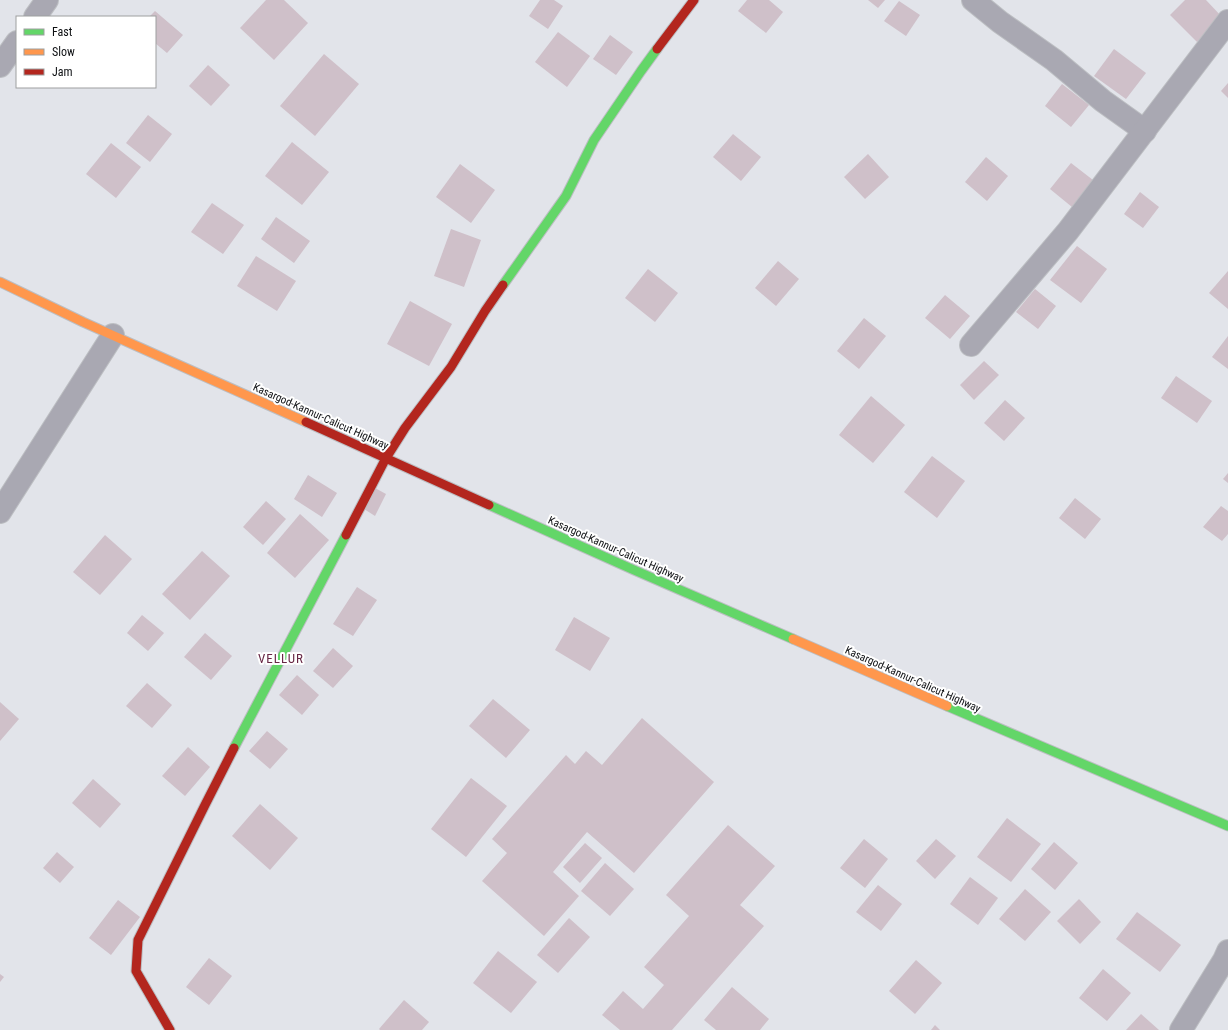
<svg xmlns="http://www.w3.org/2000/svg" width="1228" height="1030" viewBox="0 0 1228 1030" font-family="'Roboto Condensed',sans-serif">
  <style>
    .building { fill: #cfc0c9 }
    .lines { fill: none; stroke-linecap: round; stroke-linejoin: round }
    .street-casing { stroke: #bcbec2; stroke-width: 24 }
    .fast-casing { stroke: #bcbec2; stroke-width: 11 }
    .slow-casing { stroke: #bcbec2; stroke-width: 11 }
    .jam-casing { stroke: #bcbec2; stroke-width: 11 }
    .street { stroke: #a9a8b2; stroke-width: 22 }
    .fast { stroke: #63d668; stroke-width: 9 }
    .slow { stroke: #ff974d; stroke-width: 9 }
    .jam { stroke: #b3261e; stroke-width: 9 }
    .labels { text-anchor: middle; stroke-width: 4; stroke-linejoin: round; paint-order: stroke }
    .street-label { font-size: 11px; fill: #0d0f12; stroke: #fff }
    .quarter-label { font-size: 13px; letter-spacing: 1px; fill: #682745; stroke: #fff }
  </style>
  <rect width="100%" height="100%" fill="#e2e4ea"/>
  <g class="building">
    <polygon points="266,0 284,0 308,23 274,60 240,28"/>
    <polygon points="540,0 554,0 563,6 548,29 529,16"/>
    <polygon points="747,0 769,0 783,12 766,33 738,11"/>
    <polygon points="868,0 885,0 878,8"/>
    <polygon points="1185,0 1206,0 1222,17 1197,42 1170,15"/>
    <polygon points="899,1 920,15 906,36 884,21"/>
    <polygon points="155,11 183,35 167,53 155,43 155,17 149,17"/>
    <polygon points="558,32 590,56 567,87 535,62"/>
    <polygon points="610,35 633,52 616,75 593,59"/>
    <polygon points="1114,49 1146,73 1126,99 1094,76"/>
    <polygon points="324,54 359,84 315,136 280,106"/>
    <polygon points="208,65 230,85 211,106 189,86"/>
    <polygon points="1228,83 1228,98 1221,91"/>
    <polygon points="1062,84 1089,105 1071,127 1045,106"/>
    <polygon points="148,115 172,134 150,162 126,143"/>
    <polygon points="733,134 761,157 741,181 713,157"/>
    <polygon points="292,142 329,172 302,205 265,176"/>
    <polygon points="111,143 141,167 116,198 86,174"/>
    <polygon points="868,154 889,177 865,199 844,177"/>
    <polygon points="986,157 1008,176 987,201 965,182"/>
    <polygon points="1071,163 1093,180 1072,207 1050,189"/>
    <polygon points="460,164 495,190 471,223 436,197"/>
    <polygon points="1140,192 1159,207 1143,228 1124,214"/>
    <polygon points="212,203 244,225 223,254 191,232"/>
    <polygon points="276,217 310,241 294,263 261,239"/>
    <polygon points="451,229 481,240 464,287 434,276"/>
    <polygon points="1077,246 1107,269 1081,303 1050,280"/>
    <polygon points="256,256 296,281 277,311 237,286"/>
    <polygon points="778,261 799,279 776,306 755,288"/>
    <polygon points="648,269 678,293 655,322 625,298"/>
    <polygon points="1228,271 1228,309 1209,293"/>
    <polygon points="1035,289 1056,306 1038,329 1016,312"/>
    <polygon points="945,295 970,316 950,339 925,318"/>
    <polygon points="410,301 452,324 429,366 387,344"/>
    <polygon points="864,318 886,336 859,369 837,351"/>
    <polygon points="1228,336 1228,369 1212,357"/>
    <polygon points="984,361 999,375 974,400 960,385"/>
    <polygon points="1176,376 1212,401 1197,423 1161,398"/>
    <polygon points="871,396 905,425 873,463 839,435"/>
    <polygon points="1005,400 1025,418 1004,441 984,423"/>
    <polygon points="932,456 965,481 937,518 904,492"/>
    <polygon points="1228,473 1228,483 1223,479"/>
    <polygon points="308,475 337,493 322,517 294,499"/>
    <polygon points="375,488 386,494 375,516 364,509"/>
    <polygon points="1075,498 1101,519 1085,539 1059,518"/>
    <polygon points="266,501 286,519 263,545 243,527"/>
    <polygon points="1221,506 1228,511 1228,534 1222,541 1203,527"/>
    <polygon points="300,514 329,540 295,578 267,553"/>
    <polygon points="105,535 132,559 100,595 73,572"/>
    <polygon points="202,551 230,576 190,620 162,594"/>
    <polygon points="357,587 377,600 353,636 333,624"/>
    <polygon points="142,615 164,633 148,651 127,633"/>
    <polygon points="574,617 610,638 590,671 555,650"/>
    <polygon points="205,633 232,656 211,680 184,657"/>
    <polygon points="333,648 353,666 333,688 313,671"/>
    <polygon points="297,675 319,695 302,715 279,695"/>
    <polygon points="147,683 172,705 152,728 126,706"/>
    <polygon points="493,699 530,730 506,758 469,726"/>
    <polygon points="0,702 19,719 0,741"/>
    <polygon points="642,718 714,782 634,873 587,832 553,872 579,896 544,936 482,881 507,853 492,839 566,755 575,764 586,751 602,765"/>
    <polygon points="267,731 288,749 270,769 249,751"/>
    <polygon points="188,747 210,767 185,796 162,776"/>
    <polygon points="471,778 507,806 466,857 431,829"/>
    <polygon points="93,779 121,804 100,828 72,803"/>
    <polygon points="260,804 298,838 270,870 232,836"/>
    <polygon points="1007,818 1041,844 1011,882 977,857"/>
    <polygon points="728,825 775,866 740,905 764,926 672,1030 620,1030 602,1015 623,991 643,1009 664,985 644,967 689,916 666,895"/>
    <polygon points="864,839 888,859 865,888 840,868"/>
    <polygon points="936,839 956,856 935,879 916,861"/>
    <polygon points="1054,842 1078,863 1055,890 1031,869"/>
    <polygon points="585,843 602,858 580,883 563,867"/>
    <polygon points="57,852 74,867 60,883 43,868"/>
    <polygon points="605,863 634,889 610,916 581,891"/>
    <polygon points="970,877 998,898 978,925 950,904"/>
    <polygon points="878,885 902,904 881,931 856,912"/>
    <polygon points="1025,889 1051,912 1025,941 999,919"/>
    <polygon points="1079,899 1101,922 1080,944 1057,921"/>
    <polygon points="118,900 140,917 111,955 89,938"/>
    <polygon points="1137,912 1181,945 1160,972 1116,939"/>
    <polygon points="569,918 590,937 558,973 537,955"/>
    <polygon points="498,951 537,982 511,1013 473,983"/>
    <polygon points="209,958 232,976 209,1005 186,987"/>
    <polygon points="916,960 942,983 915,1014 889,991"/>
    <polygon points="1103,969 1131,993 1107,1021 1079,998"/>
    <polygon points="0,974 4,977 0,982"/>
    <polygon points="732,987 769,1019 760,1030 716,1030 704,1020"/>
    <polygon points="404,1000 429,1022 422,1030 380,1030 379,1029"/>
    <polygon points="1141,1014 1159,1030 1126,1030"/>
    <polygon points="935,1025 940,1030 931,1030"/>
  </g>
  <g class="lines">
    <g class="street-casing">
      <g id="street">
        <polyline points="973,0 1000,22 1054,60 1103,101 1145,131"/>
        <polyline points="35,17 47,0"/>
        <polyline points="0,66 17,42"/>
        <polyline points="971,345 1068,231 1228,21"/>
        <polyline points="0,512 113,335"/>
        <polyline points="1181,1030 1224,960 1228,951"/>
      </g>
    </g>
    <g class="fast-casing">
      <g id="fast">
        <polyline points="503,285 566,196 594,140 641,71 657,49"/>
        <polyline points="489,505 634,570 793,639"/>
        <polyline points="947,706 1228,826"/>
        <polyline points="234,748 346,535"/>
      </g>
    </g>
    <g class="slow-casing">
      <g id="slow">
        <polyline points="0,282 83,322 306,422"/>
        <polyline points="793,639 947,706"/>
      </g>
    </g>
    <g class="jam-casing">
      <g id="jam">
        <polyline points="657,49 694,0"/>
        <polyline points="306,422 489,505"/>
        <polyline points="346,535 386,458 405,428 451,367 485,311 503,285"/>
        <polyline points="170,1030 136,971 138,940 205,805 234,748"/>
      </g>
    </g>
    <use href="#street" class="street"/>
    <use href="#fast" class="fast"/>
    <use href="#slow" class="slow"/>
    <use href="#jam" class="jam"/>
  </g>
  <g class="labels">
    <g class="street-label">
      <text transform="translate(321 416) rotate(24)" y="4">Kasargod-Kannur-Calicut Highway</text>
      <text transform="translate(616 549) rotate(24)" y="4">Kasargod-Kannur-Calicut Highway</text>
      <text transform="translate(913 679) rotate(24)" y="4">Kasargod-Kannur-Calicut Highway</text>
    </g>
    <g class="quarter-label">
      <text x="281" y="663">VELLUR</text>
    </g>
  </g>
  <rect x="16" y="16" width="140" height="72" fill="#ffffff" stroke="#9e9fa0"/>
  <rect x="24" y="29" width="20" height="6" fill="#63d668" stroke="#9e9fa0"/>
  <text x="52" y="36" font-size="12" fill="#0d0f12">Fast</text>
  <rect x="24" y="49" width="20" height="6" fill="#ff974d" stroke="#9e9fa0"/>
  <text x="52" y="56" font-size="12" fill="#0d0f12">Slow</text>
  <rect x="24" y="69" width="20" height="6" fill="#b3261e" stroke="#9e9fa0"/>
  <text x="52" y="76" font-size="12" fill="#0d0f12">Jam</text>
</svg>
